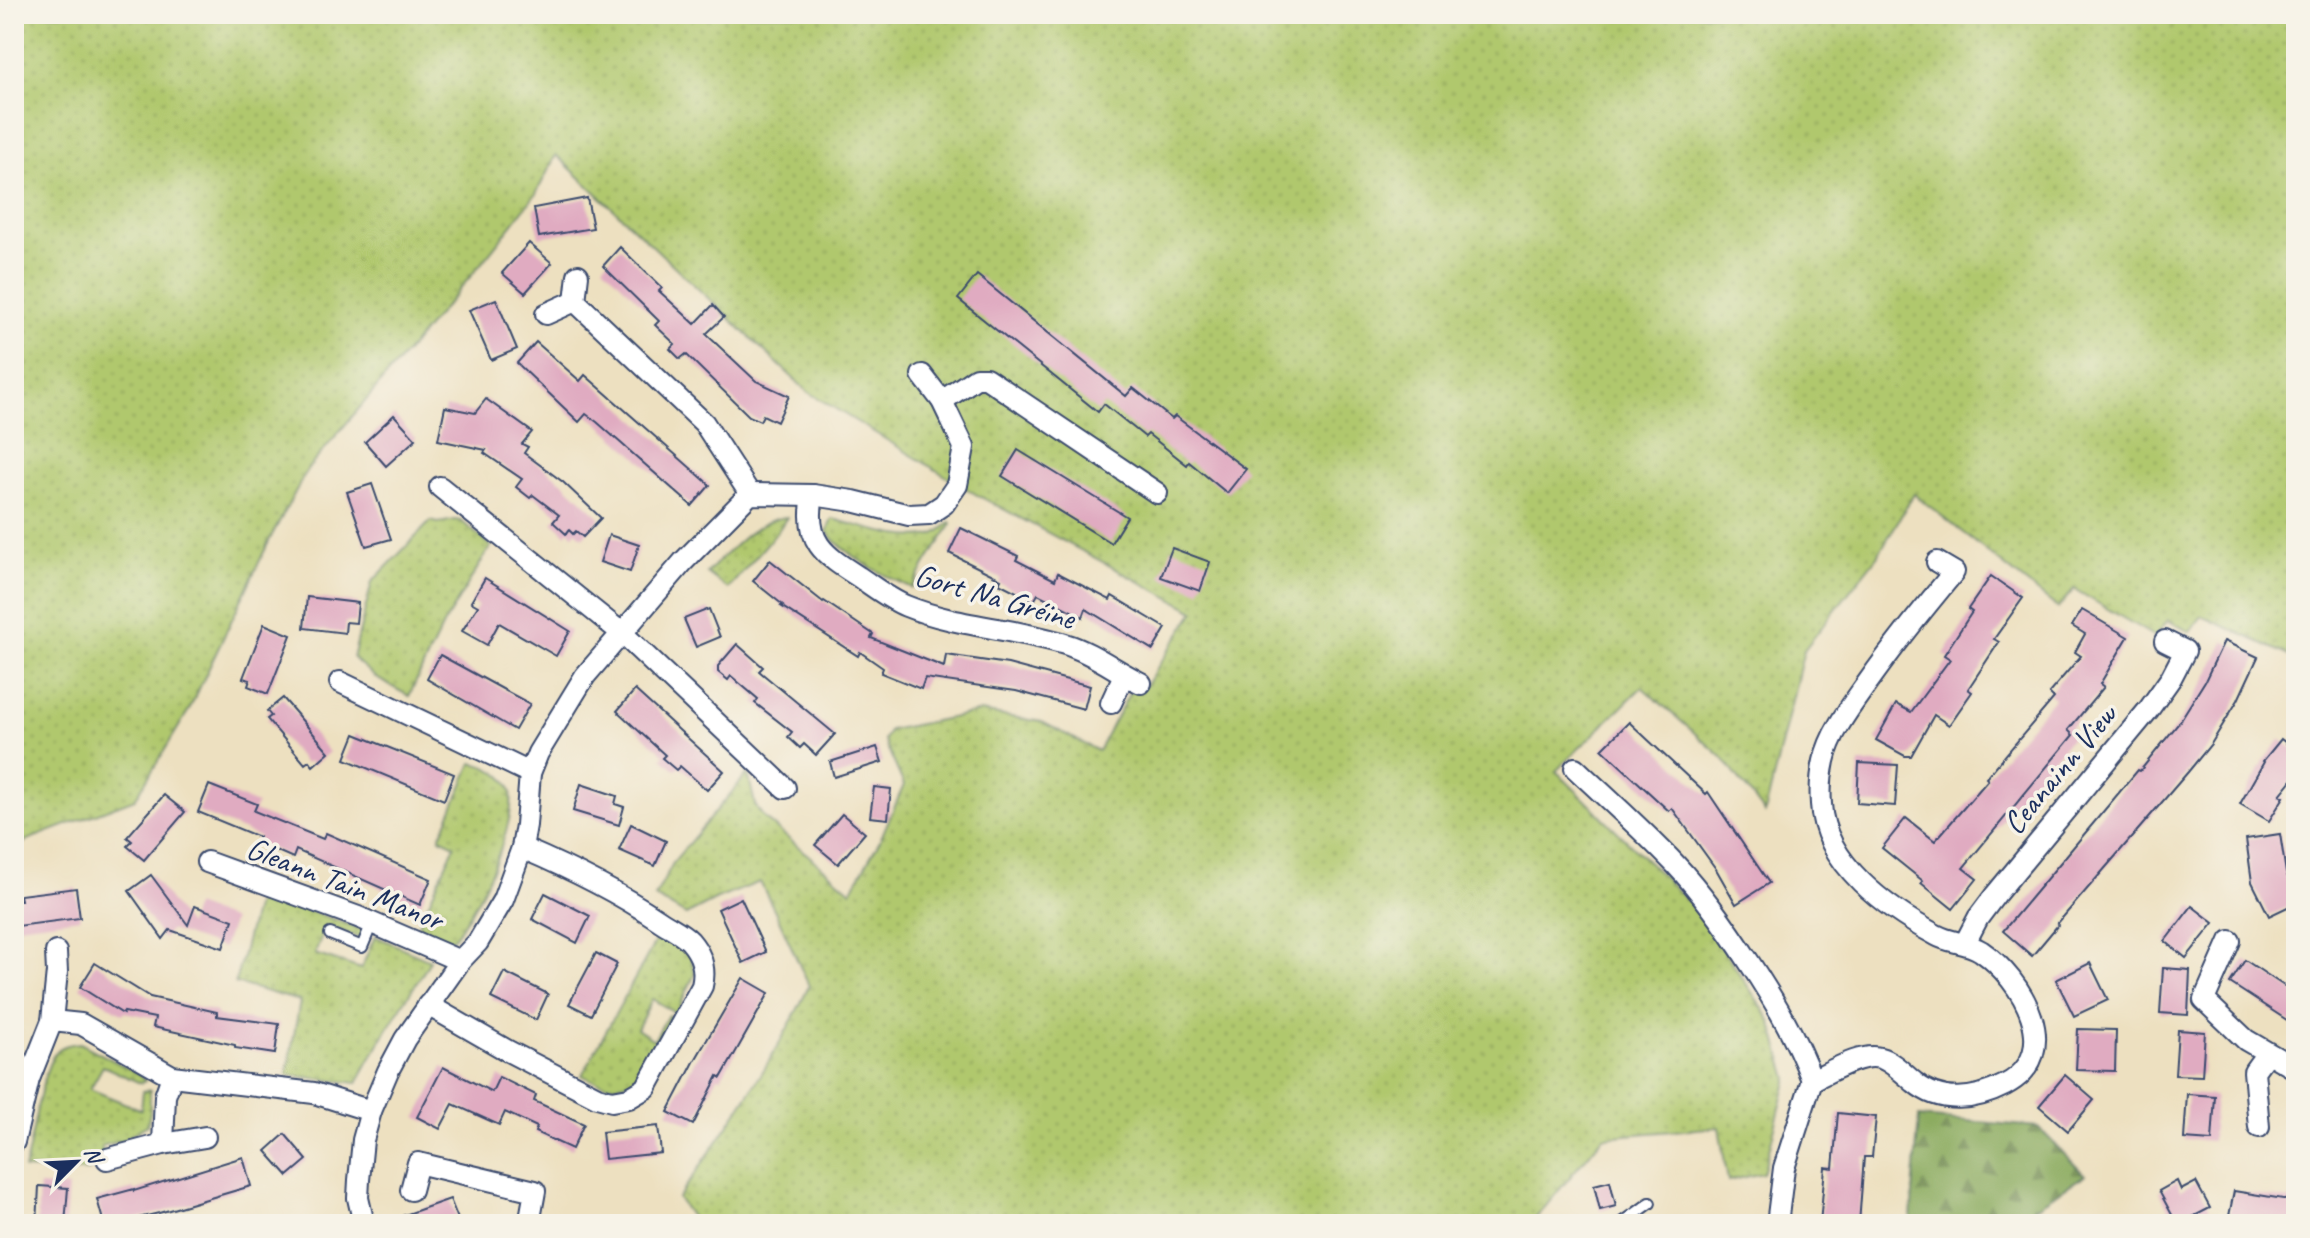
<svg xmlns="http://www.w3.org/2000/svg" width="2310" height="1238" viewBox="0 0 2310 1238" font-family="Caveat,sans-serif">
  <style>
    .grass { fill: url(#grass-dots); stroke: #667c66; stroke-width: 2 }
    .forest { fill: url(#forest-firs); stroke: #546e5f; stroke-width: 2 }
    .building { fill: #e0abc1 }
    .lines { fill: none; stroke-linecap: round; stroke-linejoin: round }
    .lane-casing { stroke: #3a4a6d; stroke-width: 14 }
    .street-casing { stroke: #3a4a6d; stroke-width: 24 }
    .lane { stroke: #fff; stroke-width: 10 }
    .street { stroke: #fff; stroke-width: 20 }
    .labels { text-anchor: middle; stroke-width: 7; stroke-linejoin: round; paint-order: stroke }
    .street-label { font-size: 32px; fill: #1b2f5e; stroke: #f7f3e8 }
  </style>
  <defs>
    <pattern id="grass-dots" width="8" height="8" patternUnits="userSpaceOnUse" patternTransform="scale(2)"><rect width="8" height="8" fill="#b0c86d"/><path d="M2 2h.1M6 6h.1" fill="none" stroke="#97ac61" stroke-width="1.8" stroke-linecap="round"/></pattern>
    <pattern id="forest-firs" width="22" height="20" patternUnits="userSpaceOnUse" patternTransform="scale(2)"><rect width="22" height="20" fill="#8cac60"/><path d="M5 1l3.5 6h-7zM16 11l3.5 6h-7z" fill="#728c52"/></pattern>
  </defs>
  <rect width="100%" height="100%" fill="#f7f3e8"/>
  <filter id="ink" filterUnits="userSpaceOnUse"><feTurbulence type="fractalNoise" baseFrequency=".0125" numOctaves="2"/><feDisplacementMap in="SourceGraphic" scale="16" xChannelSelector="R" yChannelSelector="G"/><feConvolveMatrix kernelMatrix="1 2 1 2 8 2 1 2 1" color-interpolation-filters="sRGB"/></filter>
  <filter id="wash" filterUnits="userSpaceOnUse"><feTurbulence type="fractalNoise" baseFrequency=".006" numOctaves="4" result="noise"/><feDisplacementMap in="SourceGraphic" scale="32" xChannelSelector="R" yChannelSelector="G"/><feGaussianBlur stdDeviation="1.8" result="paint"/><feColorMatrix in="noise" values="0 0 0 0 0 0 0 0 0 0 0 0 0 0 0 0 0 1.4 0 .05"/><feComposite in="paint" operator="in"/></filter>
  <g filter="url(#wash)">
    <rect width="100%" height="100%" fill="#ede0c0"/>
    <g class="grass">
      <path d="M14,14h2282v645l-94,-43 -12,16 -22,-12 -13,17 -81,-48 -16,19 -144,-114 -36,61 -74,95 -39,163 -43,-56 -80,-70 -86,84 141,139 74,111 17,57 -25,95 -35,8 -9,-54 -116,10 -72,87h-835l-18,-26c48,-68 96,-137 131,-212l-33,-73 -16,-31 -43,17 -31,16 -31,-18 19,-36 74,-88 7,32 9,13 87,73 29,-51 24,-55 -20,-45 6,-10 90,-18 62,10 56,29 32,-59 15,-6 50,-75 -218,-116 -169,-103 -252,-237 -20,39 -56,71 -173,205 -36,67 -82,173 -54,89 -108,41 -13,12z"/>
      <path d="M787,517l-9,14 -50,58 -21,-16c23,-22 47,-53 80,-56z"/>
      <path d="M832,519c27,6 77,25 103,15 6,-3 11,-8 16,-12l1,2 -24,36 -16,28c-31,-14 -62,-29 -85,-56z"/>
      <polygon points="455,520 461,521 491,546 443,625 409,696 376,678 353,658 372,582 431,521 438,523"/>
      <path d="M472,763c14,2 36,13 39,28 5,36 -35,123 -60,149l-13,-3 -20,-11 37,-81 -15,-7z"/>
      <path d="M263,895l101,35 -2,9 -36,-14 -11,29 46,15 14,-33 55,24c-7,15 -16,26 -24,39 -17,27 -34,55 -49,84l-70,-8 13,-74 -65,-18 23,-87z"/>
      <path d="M662,929l27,20 6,25 -19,39 -24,-14 -15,30 17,11 14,-25 5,3c-23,41 -36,88 -91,57z"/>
      <path d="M80,1043l61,32 4,6 -5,2 -37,-17 -13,23 51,21 2,-19 7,-1v23l-3,12 -26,16 -20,5 2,6 -14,19 -65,-2c9,-28 16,-98 32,-117 6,-7 15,-8 24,-9z"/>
    </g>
    <polygon class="forest" points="1919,1117 2038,1127 2085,1175 2009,1224 1907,1224 1911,1218"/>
    <g id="blocks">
      <g class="building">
        <polygon points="587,198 593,228 539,237 534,208"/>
        <polygon points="529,243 552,263 525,293 502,273"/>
        <polygon points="620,247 662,288 659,291 695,324 713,305 724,317 706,334 756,381 789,396 777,422 763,415 760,421 749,416 686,354 680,359 670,349 675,344 655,325 659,321 603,266"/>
        <polygon points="977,275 1126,396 1133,388 1172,419 1175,416 1246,469 1227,493 1189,462 1187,465 1148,434 1145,437 1104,404 1098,412 958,299"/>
        <polygon points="496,299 517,349 491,360 469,310"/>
        <polygon points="536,342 580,381 585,375 710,485 692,506 597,422 586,414 579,422 517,363"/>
        <polygon points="486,399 532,432 522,444 528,447 524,453 563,482 601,518 583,537 576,531 573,534 569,530 566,534 553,522 559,515 533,495 530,498 516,487 522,479 484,453 486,450 438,440 445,407 475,413"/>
        <polygon points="394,415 416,439 386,466 365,442"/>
        <polygon points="1018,450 1127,517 1111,543 1002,476"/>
        <polygon points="372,484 391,539 366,546 347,492"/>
        <polygon points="961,528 1018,556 1016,560 1055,580 1058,573 1110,600 1112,596 1166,628 1153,650 1086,609 1083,617 1038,594 1034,601 999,583 1001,579 949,553"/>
        <polygon points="609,535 639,545 630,572 600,562"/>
        <polygon points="1172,548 1210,562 1200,591 1161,577"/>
        <polygon points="770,560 823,602 824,601 873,634 871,638 944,667 946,655 1008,664 1090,686 1084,709 1016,691 925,678 921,689 881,673 883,668 860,652 858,656 781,606 783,605 753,581"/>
        <polygon points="1991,576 2023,598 1994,639 1999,642 1968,689 1972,692 1949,725 1934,715 1911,756 1905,756 1876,740 1896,704 1911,712 1950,659 1944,655 1972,612 1968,609"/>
        <polygon points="485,578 570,631 556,656 499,623 487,645 462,631 478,606 471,602"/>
        <polygon points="307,597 358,603 356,623 346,622 345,633 304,628"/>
        <polygon points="709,609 720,637 696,647 684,619"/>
        <polygon points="2082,610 2128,637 2100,684 2104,687 2068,730 2073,735 1963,868 1977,879 1953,909 1921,883 1923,881 1882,848 1906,818 1935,841 1988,780 1986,778 2054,698 2049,693 2081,656 2075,652 2085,634 2072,626"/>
        <polygon points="264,624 291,635 268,694 248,686 250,680 243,678"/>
        <polygon points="2224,641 2258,657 2238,700 2211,744 2188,772 2057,924 2058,925 2032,956 2003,931 2138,770 2140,771 2178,724 2205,681"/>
        <polygon points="737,644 763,667 759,671 835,734 816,755 804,744 800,748 788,737 792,732 755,703 758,699 731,676 728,680 718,672 718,666"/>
        <polygon points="440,655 530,704 515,730 427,679"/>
        <polygon points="635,690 724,771 707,790 680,766 676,770 662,758 665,755 617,711"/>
        <polygon points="283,698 329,752 313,766 309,761 305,764 267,719 271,716 267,711"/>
        <polygon points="1629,722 1706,794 1708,792 1769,883 1736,904 1716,869 1672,808 1669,811 1602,749"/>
        <polygon points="355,734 454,774 444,800 345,759"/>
        <polygon points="2281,739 2296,751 2296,775 2280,795 2284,797 2269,821 2240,804 2264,762 2263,761"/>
        <polygon points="877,747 882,762 834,777 830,762"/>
        <polygon points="1859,763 1898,765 1895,806 1857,803"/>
        <polygon points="581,784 617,796 615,804 624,807 619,825 573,811"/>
        <polygon points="209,785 257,804 254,811 323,839 326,833 431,879 420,905 296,850 293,858 275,850 257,843 259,837 198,812"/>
        <polygon points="874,787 891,789 888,819 870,817"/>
        <polygon points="164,795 185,812 144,860 127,846 132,841 127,837"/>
        <polygon points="842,814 865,833 838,864 815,845"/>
        <polygon points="631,824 666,841 655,866 619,850"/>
        <polygon points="2280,834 2286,873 2296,894 2296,903 2269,916 2252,882 2246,839"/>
        <polygon points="151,875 188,925 195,906 233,920 223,948 170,930 163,939 129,891"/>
        <polygon points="76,888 80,918 18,926 15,900 21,900 20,895"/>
        <polygon points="545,893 590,916 577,943 532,919"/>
        <polygon points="741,898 766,952 743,963 718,909"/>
        <polygon points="2192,906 2214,923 2186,958 2165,941"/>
        <polygon points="596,953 617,964 591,1015 569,1004"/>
        <polygon points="2245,960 2296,994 2296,1026 2230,983"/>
        <polygon points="95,963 150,997 217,1012 217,1016 279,1024 275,1054 235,1048 235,1045 153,1027 155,1018 124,1012 123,1014 80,987"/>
        <polygon points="2090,963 2108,1000 2074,1016 2056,980"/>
        <polygon points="2163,968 2190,970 2188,1015 2160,1013"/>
        <polygon points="504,972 548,994 536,1020 491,998"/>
        <polygon points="743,978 769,993 721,1078 718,1076 693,1125 668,1112 694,1062"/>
        <polygon points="2078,1029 2116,1030 2115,1071 2076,1070"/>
        <polygon points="2178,1030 2205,1032 2202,1076 2175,1075"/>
        <polygon points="443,1067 492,1092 499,1077 536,1095 534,1101 584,1124 572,1149 535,1132 537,1127 505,1112 499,1125 453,1104 440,1129 417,1117"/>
        <polygon points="2065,1075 2094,1100 2068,1131 2039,1106"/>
        <polygon points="2187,1094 2215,1096 2212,1141 2184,1139"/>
        <polygon points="1838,1113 1876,1117 1872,1157 1864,1157 1859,1224 1820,1224 1825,1167 1833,1168"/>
        <polygon points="658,1126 661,1153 605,1159 602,1132"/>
        <polygon points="285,1134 307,1160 288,1176 266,1151"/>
        <polygon points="243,1157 251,1186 159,1213 114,1224 104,1224 97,1199 134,1189 134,1191"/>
        <polygon points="1610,1181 1616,1206 1600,1210 1594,1185"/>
        <polygon points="2177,1181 2181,1190 2196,1182 2210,1208 2179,1224 2177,1224 2159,1191"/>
        <polygon points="39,1186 68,1188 65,1224 37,1224"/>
        <polygon points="2234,1191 2296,1201 2296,1224 2268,1224 2229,1216"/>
        <polygon points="450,1199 460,1224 385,1224 385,1222"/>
      </g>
    </g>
  </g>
  <g filter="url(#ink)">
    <use href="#blocks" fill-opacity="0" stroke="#3a4a6d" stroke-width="2"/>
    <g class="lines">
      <g class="lane-casing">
        <g id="lane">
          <polyline points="330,934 362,947 372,923"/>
          <polyline points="1621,1224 1650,1203"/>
        </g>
      </g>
      <g class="street-casing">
        <g id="street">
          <polyline points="578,275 575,301 704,423 750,494"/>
          <polyline points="546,314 575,301"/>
          <polyline points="942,401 976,378 986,378 1157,493"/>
          <polyline points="440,487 623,634 785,788"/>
          <path d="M813,495c-9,47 10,59 46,82 15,10 30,22 47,29 52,21 107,22 159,38 27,8 51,27 76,39"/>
          <polyline points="340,682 530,773"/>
          <polyline points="1111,703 1124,675"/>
          <path d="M1575,768c34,32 69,63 101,97 28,30 51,63 73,97 25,38 47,75 63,118 16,-7 50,-28 68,-22 12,3 25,17 34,24 27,23 62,18 91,3 61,-32 17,-106 -24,-134 -14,-9 -31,-8 -45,-16 -48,-26 -112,-71 -115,-131 -1,-13 0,-30 3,-43 6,-28 27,-55 44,-79 27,-38 56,-74 86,-110l-17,-10"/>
          <polyline points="207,862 358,917 460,961"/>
          <polyline points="2230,941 2204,1000 2246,1040 2296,1069"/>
          <polyline points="1965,943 1978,918 1996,894 2149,709 2171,678 2185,651 2165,641"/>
          <path d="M428,1005l80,46 89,46 15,4 17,-3 17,-10 56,-102c4,-17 0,-31 -12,-45 -9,-9 -21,-14 -31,-21 -43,-29 -90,-52 -137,-72"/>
          <polyline points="52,1021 81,1024 172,1076 314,1093 371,1111"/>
          <polyline points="2259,1127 2254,1071 2267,1053"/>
          <polyline points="14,1142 29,1079 52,1021 57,972 56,952"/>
          <polyline points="163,1144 165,1096 172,1076"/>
          <polyline points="107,1159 163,1144 205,1137"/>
          <polyline points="411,1190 418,1163 535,1191 529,1224"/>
          <polyline points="364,1224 358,1198 359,1180 363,1140 371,1111 388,1071 405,1039 460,961 478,942 503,900 522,848 526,825 530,773 538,753 585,676 683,562 750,494 813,495 853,501 909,515 929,514 944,504 957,485 964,447 942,401 922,375"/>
          <polyline points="1777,1224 1784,1168 1812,1080"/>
        </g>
      </g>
      <use href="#lane" class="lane"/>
      <use href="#street" class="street"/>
    </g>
  </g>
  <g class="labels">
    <g class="street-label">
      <text transform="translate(995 596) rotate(16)" y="11">Gort Na Gréine</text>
      <text transform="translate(2059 769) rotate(-50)" y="11">Ceanainn View</text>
      <text transform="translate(345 883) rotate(21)" y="11">Gleann Tain Manor</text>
    </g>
  </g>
  <rect width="2310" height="1238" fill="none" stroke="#f7f3e8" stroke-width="48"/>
  <g transform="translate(76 1162) rotate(66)" stroke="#f7f3e8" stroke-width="6" paint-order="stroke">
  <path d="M0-6L14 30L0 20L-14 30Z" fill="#1b2f5e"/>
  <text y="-12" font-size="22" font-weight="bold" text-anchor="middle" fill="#1b2f5e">N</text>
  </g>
</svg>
